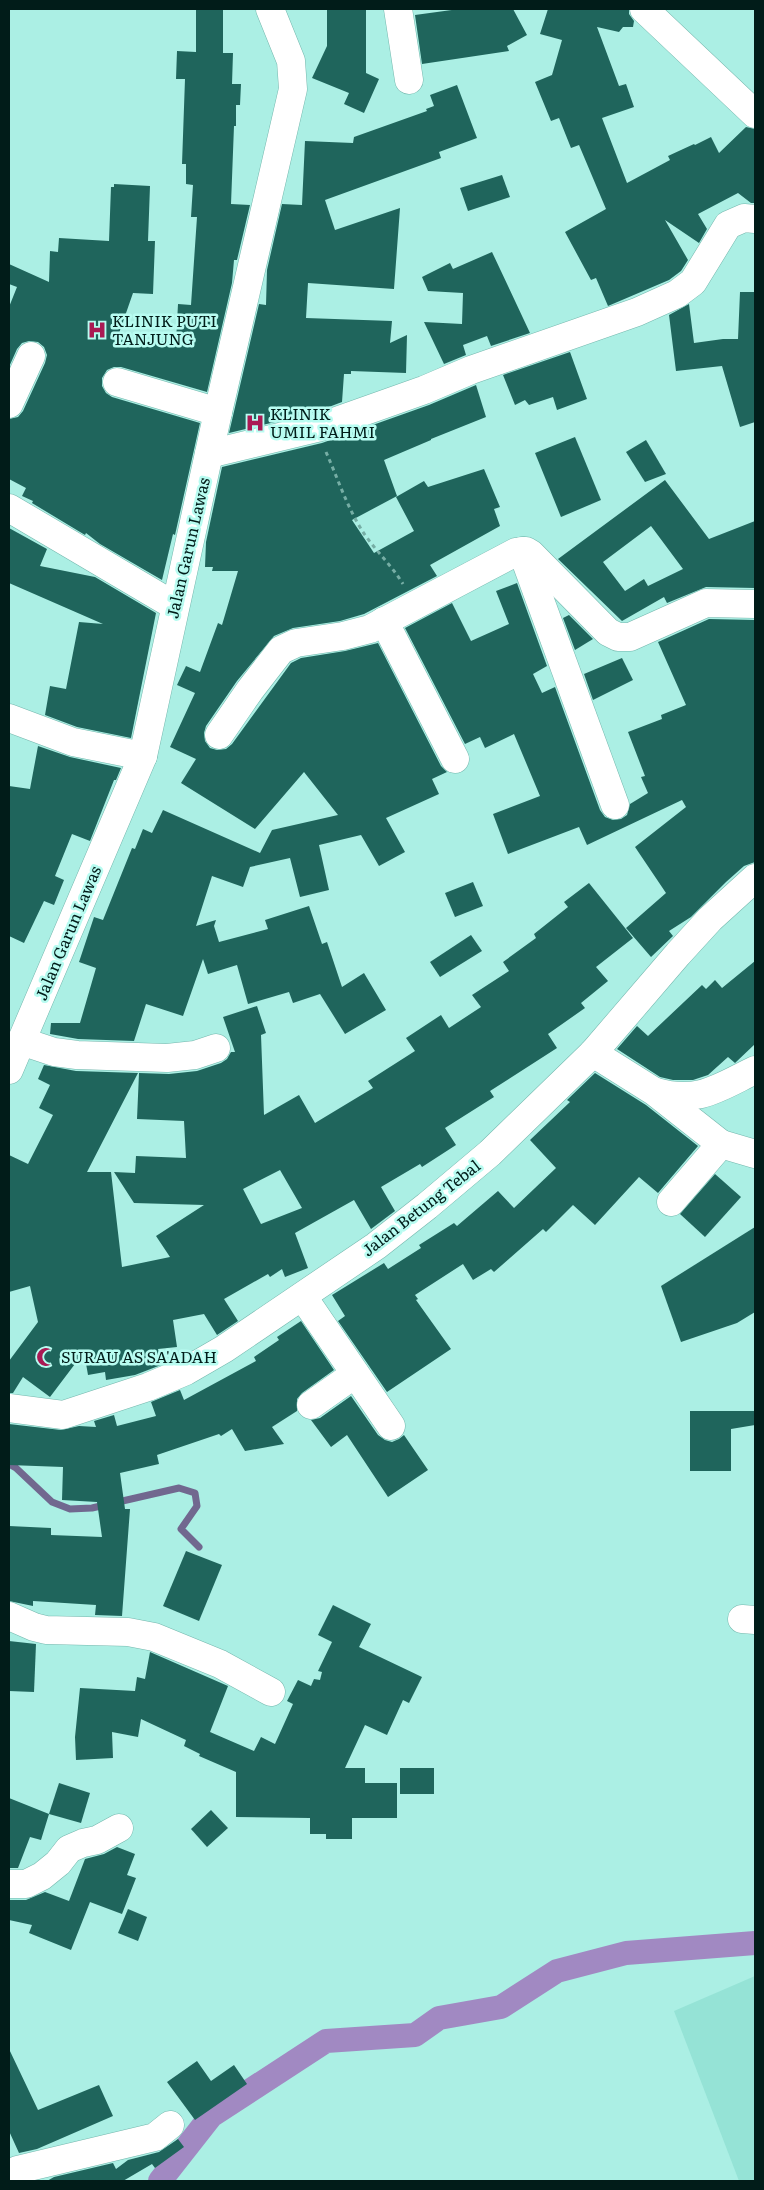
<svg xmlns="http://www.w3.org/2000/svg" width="764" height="2190" viewBox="0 0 764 2190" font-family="Literata,serif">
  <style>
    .built { fill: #95e3d6 }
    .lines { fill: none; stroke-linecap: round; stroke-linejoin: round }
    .stream { stroke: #71688f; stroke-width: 7 }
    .canal { stroke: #a189c2; stroke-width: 24 }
    .building { fill: #1f655c; fill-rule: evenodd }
    .minor-casing { stroke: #74b7ad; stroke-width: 29 }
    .major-casing { stroke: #74b7ad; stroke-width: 29 }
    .path { stroke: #76aea5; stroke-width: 3; stroke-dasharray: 4 4; stroke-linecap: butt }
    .minor { stroke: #fff; stroke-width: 28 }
    .major { stroke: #fff; stroke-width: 28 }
    .labels { text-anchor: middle; stroke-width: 5; stroke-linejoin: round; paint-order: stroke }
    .poi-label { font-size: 16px; fill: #011c19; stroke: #b8fcf1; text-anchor: start }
    .street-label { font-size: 16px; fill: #011c19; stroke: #b8fcf1 }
  </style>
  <rect width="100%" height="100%" fill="#abefe4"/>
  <polygon class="built" points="755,1976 755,2181 739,2181 674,2011"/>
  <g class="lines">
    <polyline class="stream" points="9,1464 16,1468 52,1502 70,1509 92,1508 179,1488 195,1493 197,1506 181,1529 199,1547"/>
    <polyline class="canal" points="160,2181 211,2116 326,2041 415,2035 439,2018 501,2007 557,1971 626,1953 755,1943"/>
  </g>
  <g class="building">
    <polygon points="196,9 223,9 223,53 233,53 232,84 241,84 240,105 236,105 236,126 234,126 231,204 250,205 237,260 234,260 232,283 207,392 121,367 114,367 107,370 102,378 102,386 106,393 112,397 200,423 175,535 173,534 162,580 100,544 86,533 85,535 32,503 33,501 22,496 26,488 9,479 9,419 18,417 23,411 45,363 47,355 44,347 38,342 29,341 22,343 17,349 9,367 9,307 17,287 9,284 9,264 49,282 50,251 58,252 59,238 109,241 111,187 114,187 114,184 150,186 148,241 155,241 153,294 133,293 117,339 176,342 178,304 191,305 197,217 191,217 193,185 186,184 186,164 182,164 185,79 176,79 177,51 196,52"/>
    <polygon points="327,9 366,9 366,73 379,79 364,113 344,104 349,93 312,78 327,46"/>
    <polygon points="459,9 513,9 527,35 507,46 509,51 422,64 415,15"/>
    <polygon points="548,9 629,9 629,14 634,21 633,27 623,27 619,32 597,27 619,86 626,84 634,107 602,118 627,183 670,160 668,156 694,144 695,145 711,137 719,153 746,127 755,129 755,203 751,203 738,193 698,214 707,229 699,243 665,220 688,260 681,271 669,280 608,306 596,278 591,280 565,232 606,209 579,145 571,148 559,118 551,121 535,82 552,75 562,40 540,34"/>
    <polygon points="457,85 477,138 439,152 441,158 325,200 335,230 400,208 394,289 308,283 306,318 392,321 390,343 407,335 406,373 351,371 351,374 344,374 342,402 313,413 229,433 259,304 266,305 267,270 282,204 302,205 305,141 353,143 354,137 427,111 426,109 434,106 430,95"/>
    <polygon points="502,175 510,197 468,211 460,188"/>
    <polygon points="492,252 530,333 491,346 487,336 463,345 466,355 444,364 424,322 462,324 463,293 428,291 422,277 450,263 453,269"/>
    <polygon points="740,292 755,292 755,422 740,427 722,366 676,371 669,315 689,304 694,343 723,339 738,339"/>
    <polygon points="570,352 587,399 557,410 553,397 529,405 525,400 515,405 503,375"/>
    <polygon points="476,385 486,417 431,439 431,440 384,460 397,496 352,520 374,553 414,531 396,497 424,481 428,487 484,469 500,507 494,509 500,526 430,565 437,576 364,614 340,621 293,628 274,636 237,681 206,726 204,733 205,741 210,748 217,750 226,749 232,744 291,663 301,658 345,651 378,643 441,766 447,772 432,779 439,794 386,818 405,852 379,866 361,835 319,845 329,890 300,897 290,858 250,867 243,887 212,876 196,926 216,920 214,926 219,942 268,929 265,920 309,906 322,944 327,942 342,987 364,973 386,1010 345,1034 320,994 293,1003 289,992 248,1004 237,965 208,974 203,959 183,1016 146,1004 134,1041 78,1039 50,1034 51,1023 80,1023 96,968 79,962 94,917 103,920 132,848 135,849 143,829 152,833 163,810 260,853 272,830 338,815 304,772 255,829 181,783 196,759 170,747 195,693 177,685 186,666 200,672 218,623 222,625 238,571 212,571 213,567 205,567 206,542 222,467 322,443 429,405"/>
    <polygon points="575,437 601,500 561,517 535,453"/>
    <polygon points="646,440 666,474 645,482 626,452"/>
    <path d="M665,480l44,59 46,-18v67l-49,-1 -39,16 -3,-6 -42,24 -64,-62zM651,526l32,43 -35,17 -4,-7 -19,12 -22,-29z"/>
    <polygon points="9,528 47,549 40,566 95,577 156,613 131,738 77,727 45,715 50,686 66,689 79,622 103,624 9,583"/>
    <polygon points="517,583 547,666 533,674 542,693 555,687 600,810 605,817 613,820 621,819 627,815 630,804 648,793 641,777 645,776 628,732 662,719 661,715 686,705 658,642 709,619 755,620 755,862 744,866 726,882 691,917 669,931 673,936 651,957 626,928 666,893 635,847 686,807 682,800 587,845 579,827 508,854 493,814 540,796 514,734 485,748 480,737 465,744 405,628 452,603 471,641 509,624 496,591"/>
    <polygon points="569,615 593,639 575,650 563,618"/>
    <polygon points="622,658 633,680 593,700 584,674"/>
    <polygon points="38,746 70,757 121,768 116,780 114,780 90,841 72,834 55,876 64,880 54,905 44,901 24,943 9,936 9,786 30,789"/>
    <polygon points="473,882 483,906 455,917 445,893"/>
    <path d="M589,883l44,55 -37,29 12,14 -27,22 4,5 -37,26 9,14 -67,43 4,6 -49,31 11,17 -34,22 -2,-3 -39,23 14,24 -24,18 -17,-29 -59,33 13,35 -23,9 -3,-8 -12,8 -2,-3 -44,25 14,22 -21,14 -13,-21 -31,6 4,27 -19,2 3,16 -26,10 -29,5 -1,-8 -17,3 -4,-23 -34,45 -27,-20 -10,16h-4v-32l29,-39 -8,-36 -21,6v-137l19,9 25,-49 -14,-7 11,-23 -12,-6 6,-14 32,6 62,2 -51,99h24l11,95 48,-10 -14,-21 48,-31 -70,-2 -20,-31 21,1 1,-17 50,2 -2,-37 -47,-2 2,-46 30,1 28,-3 24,-8 6,-4 4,-7h4l-12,-35 34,-11 9,27 -5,2 3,80 35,-20 16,28 58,-35 -5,-7 47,-30 -9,-13 35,-23 8,13 32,-21 -9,-12 37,-24 -6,-9 33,-24 -2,-4 34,-27 -4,-5zM280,1170l22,38 -41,16 -18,-35z"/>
    <polygon points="471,935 482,951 440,977 430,962"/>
    <polygon points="755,961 755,1044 735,1063 728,1057 708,1075 693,1080 673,1080 660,1077 617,1049 637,1026 648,1036 702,985 706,989 715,980 722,988"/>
    <polygon points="595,1073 646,1105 698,1146 658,1193 639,1177 595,1225 573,1205 546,1232 543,1229 494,1272 491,1269 473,1280 463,1264 415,1295 418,1299 416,1300 451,1349 387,1392 338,1321 345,1316 332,1295 384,1263 388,1269 421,1248 419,1245 454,1223 457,1226 498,1191 514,1208 556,1168 530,1140 570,1102 567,1100"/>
    <polygon points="715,1174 741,1197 705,1237 680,1214"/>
    <polygon points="755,1227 755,1312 737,1323 681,1342 661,1286"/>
    <polygon points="301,1321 334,1370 302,1393 297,1399 297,1411 272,1427 284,1444 245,1451 232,1429 221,1436 219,1434 157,1455 159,1464 120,1473 125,1509 130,1509 122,1616 95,1615 96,1605 33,1601 33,1606 9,1601 9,1526 51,1528 51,1535 102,1537 97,1502 62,1500 63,1467 9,1465 9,1424 61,1430 79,1426 96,1427 94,1421 114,1415 117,1426 156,1416 151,1402 180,1390 184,1400 256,1361 254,1357 279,1340 277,1337"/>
    <polygon points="351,1396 378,1435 385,1440 392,1442 399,1439 404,1435 428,1470 388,1497 347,1435 331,1447 311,1420 320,1418"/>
    <polygon points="690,1411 755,1411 755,1425 731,1429 731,1471 690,1471"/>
    <polygon points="186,1551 222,1565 199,1621 163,1606"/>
    <polygon points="333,1605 371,1624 359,1647 422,1677 409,1703 403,1700 387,1735 365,1725 345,1768 365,1768 365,1783 397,1783 397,1818 352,1818 352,1839 326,1839 326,1834 310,1834 310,1818 236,1817 236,1772 199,1756 200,1754 184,1746 186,1740 141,1719 138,1737 112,1732 113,1758 76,1760 75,1737 80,1688 135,1691 137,1677 145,1679 150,1652 228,1686 210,1732 254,1751 261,1737 275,1744 293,1704 287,1701 298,1680 311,1686 314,1679 320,1680 322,1672 318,1671 332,1642 318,1635"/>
    <polygon points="9,1641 36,1644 34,1692 9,1691"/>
    <rect x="400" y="1768" width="34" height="26"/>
    <polygon points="59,1783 90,1793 81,1823 49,1814"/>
    <polygon points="9,1798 49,1814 41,1840 30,1837 18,1868 9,1868"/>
    <polygon points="211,1810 228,1828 207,1847 191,1829"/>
    <polygon points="117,1847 135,1854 127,1875 136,1878 122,1914 90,1902 71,1950 29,1933 32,1925 9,1920 9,1900 26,1900 45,1892 69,1901 85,1859 104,1854"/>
    <polygon points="128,1909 147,1917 138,1941 118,1933"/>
    <polygon points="9,2049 38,2110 99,2085 113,2116 37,2149 19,2153 9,2131"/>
    <polygon points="197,2061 211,2081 234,2065 247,2084 195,2120 167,2082"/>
    <polygon points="178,2139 184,2147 155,2168 152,2164 123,2181 47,2181 54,2177 113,2163 116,2169 128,2160 159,2152"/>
  </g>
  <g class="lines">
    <g class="minor-casing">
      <g id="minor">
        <polyline points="398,9 409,80"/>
        <polyline points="644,9 755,114"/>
        <polyline points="117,382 218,412"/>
        <polyline points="9,404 31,356"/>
        <polyline points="209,454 317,428 424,390 471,370 637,312 677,294 693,282 728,225 744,218 755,219"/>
        <polyline points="9,508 175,606"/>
        <polyline points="522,551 615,805"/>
        <polyline points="384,621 455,759"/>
        <polyline points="9,718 73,742 143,756"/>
        <polyline points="219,735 250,690 281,650 296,643 343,636 370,629 516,552 526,551 531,554 608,632 618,637 630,637 706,603 755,604"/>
        <polyline points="21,1041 54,1052 77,1055 167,1058 195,1055 216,1048"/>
        <polyline points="593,1053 655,1092 721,1144 671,1202"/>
        <path d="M656,1092c42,12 62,-4 99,-22"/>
        <polyline points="721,1144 755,1154"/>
        <polyline points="303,1297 391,1426"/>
        <polyline points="311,1405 355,1374"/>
        <polyline points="9,1408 63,1415 148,1387 186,1371 224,1349 376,1246 427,1206 490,1153 593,1053 678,954 710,919 755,878"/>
        <polyline points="9,1616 34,1627 46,1630 128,1632 154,1637 220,1664 271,1692"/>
        <polyline points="742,1619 755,1620"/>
        <polyline points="9,1884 26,1884 42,1876 58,1863 69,1849 83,1843 97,1840 119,1828"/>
        <polyline points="17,2170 155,2137 170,2125"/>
      </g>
    </g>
    <g class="major-casing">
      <polyline id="major" points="9,1070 143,756 218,412 293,89 291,61 270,9"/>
    </g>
    <path class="path" d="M326,452c12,27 22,58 39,83 12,17 27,31 38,49"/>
    <use href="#minor" class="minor"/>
    <use href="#major" class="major"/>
  </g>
  <defs>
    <g id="hospital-bare" transform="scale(1.5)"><path d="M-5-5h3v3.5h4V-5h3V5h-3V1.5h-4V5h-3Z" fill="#aa1a54" stroke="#b8fcf1" stroke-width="2.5" paint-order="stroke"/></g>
    <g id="mosque-bare" transform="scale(1.5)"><path d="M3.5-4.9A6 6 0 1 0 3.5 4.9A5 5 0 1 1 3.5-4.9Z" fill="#aa1a54" stroke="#b8fcf1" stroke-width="2.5" paint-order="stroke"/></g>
  </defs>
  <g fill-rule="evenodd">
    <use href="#hospital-bare" x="97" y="330"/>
    <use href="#hospital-bare" x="255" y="423"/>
    <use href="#mosque-bare" x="46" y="1357"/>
  </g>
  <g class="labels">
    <g class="poi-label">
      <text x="112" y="327">KLINIK PUTI<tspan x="112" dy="18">TANJUNG</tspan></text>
      <text x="270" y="420">KLINIK<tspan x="270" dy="18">UMIL FAHMI</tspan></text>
      <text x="61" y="1363">SURAU AS SA'ADAH</text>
    </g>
    <g class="street-label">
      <text transform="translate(188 548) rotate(-77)" y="6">Jalan Garun Lawas</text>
      <text transform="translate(68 933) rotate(-67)" y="6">Jalan Garun Lawas</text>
      <text transform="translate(421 1208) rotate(-38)" y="6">Jalan Betung Tebal</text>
    </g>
  </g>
  <rect width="764" height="2190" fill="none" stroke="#011c19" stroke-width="20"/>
</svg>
